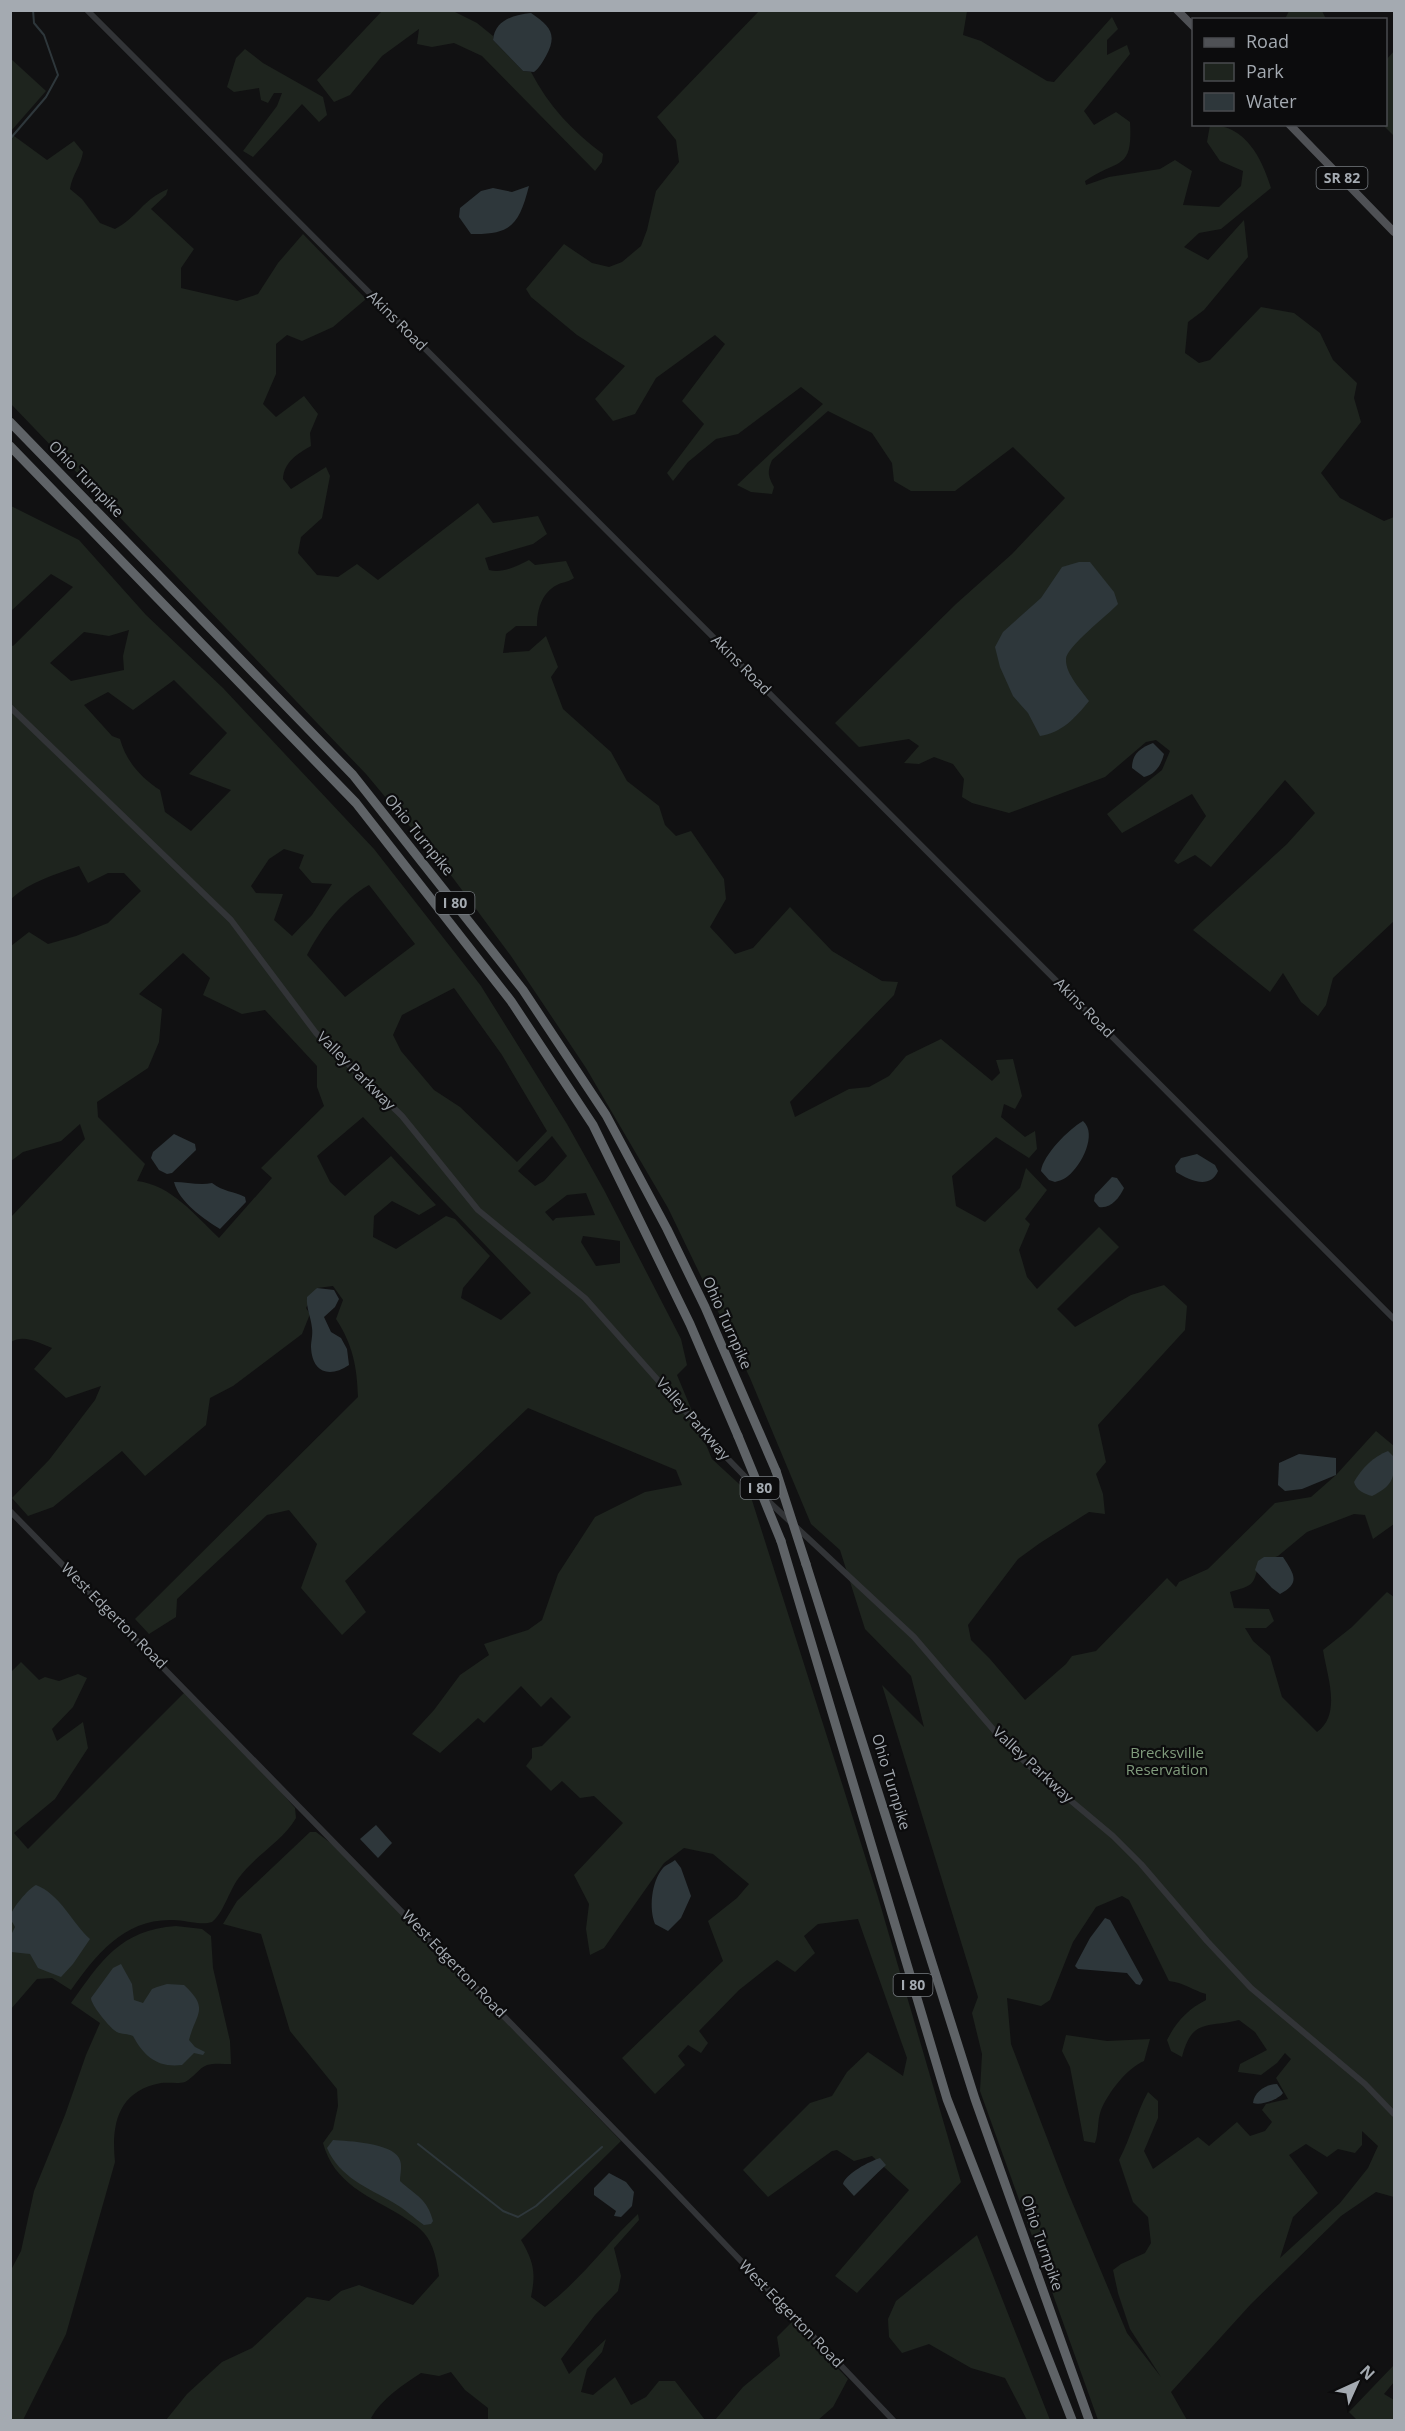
<svg xmlns="http://www.w3.org/2000/svg" width="1405" height="2431" viewBox="0 0 1405 2431" font-family="'Open Sans',sans-serif">
  <style>
    .green { fill: #1e241e; fill-rule: evenodd }
    .water { fill: #2e373b }
    .lines { fill: none; stroke-linecap: round; stroke-linejoin: round }
    .stream { stroke: #2e373b; stroke-width: 2 }
    .tertiary { stroke: #323437; stroke-width: 6 }
    .primary { stroke: #4f5155; stroke-width: 8 }
    .motorway { stroke: #5f6367; stroke-width: 9 }
    .motorway-bridge { stroke: #5f6367; stroke-width: 9 }
    .labels { text-anchor: middle; stroke-width: 4.5; stroke-linejoin: round; paint-order: stroke }
    .shield { fill: #0c0c0d; stroke: #767b80; stroke-width: 1.5 }
    .shield-label { font-size: 14px; font-weight: bold; fill: #a4aab1 }
    .street-label { font-size: 15px; fill: #a4aab1; stroke: #0c0c0d }
    .park-label { font-size: 15px; fill: #809b7c; stroke: #0c0c0d }
  </style>
  <rect width="100%" height="100%" fill="#111112"/>
  <g class="green">
    <path d="M382,11h71l24,12 16,13v4l30,31 8,1c17,33 42,60 72,82l-1,8 -7,9 -113,-115 -28,-13 -22,4 -15,-3 2,-15 -37,27 -32,39 -16,7 -17,-22z"/>
    <path d="M759,11h208l-4,24 18,6 66,40 7,1 58,-65 6,12 -11,11v15l20,-10 3,9 -46,57 10,14 22,-13 14,10c3,50 -12,36 -45,59l1,4 23,-8 51,-8 15,-9 17,11 -9,34 36,2 22,-21 2,-15 -23,-10 -13,-19 3,-17c36,0 52,34 61,63l-50,41 -22,4 -15,14 24,13 36,-40 4,37 -44,53 -16,12 -3,31 14,10 11,-3 51,-53 33,6 26,20 13,27 24,23 -3,15 7,24 -40,51 19,25 44,23 10,-4v404l-61,57 -7,27 -8,11 -17,-14 -18,-29 -13,19 -77,-62 94,-86 28,-31 -30,-33 -74,87 -16,-12 -17,9 -4,-3 32,-45 -14,-22 -70,39 -15,-19 55,-44 8,-19 -14,-11 -10,2 -41,35 -96,36 -37,-10 -10,-6 2,-18 -11,-15 -19,-7 -15,7 -15,-1 15,-17 -10,-7 -50,8 -24,-24 121,-119 56,-50 53,-56 -52,-51 -58,44h-44l-17,-10 -2,-18 -20,-30 -44,-22 -56,49c-5,12 -4,16 2,27l-2,7 -21,-2 -14,-7 86,-81 -22,-17 -63,47 -22,5 -28,23 -15,19 -6,-8 37,-49 -22,-23 43,-57 -10,-9 -59,43 -21,36 -22,7 -18,-22 30,-33 -48,-31 -46,-38 -5,-8 38,-45 28,19 17,4 13,-5 19,-16 6,-16 9,-39 23,-29 -3,-22 -19,-23z"/>
    <polygon points="1289,11 1322,11 1326,19 1285,19"/>
    <polygon points="245,49 263,63 323,97 327,115 319,122 302,104 253,157 243,151 277,106 282,93 274,93 268,103 261,100 259,88 234,92 227,87 236,58"/>
    <polygon points="1394,51 1394,136 1383,125 1386,124 1386,60"/>
    <polygon points="10,58 46,91 11,131 10,131"/>
    <path d="M10,133l37,27 27,-19 9,11c-2,14 -11,23 -13,37l12,10 18,24 15,6c22,-11 28,-30 53,-40l-2,6 -15,14 43,40 -13,19v20l56,13 21,-7 20,-31 25,-29 63,65 -33,28 -31,14 -15,-6 -11,9v30l-13,30 13,13 28,-21 14,18 -8,19 1,13c-14,8 -27,16 -28,33l8,10 35,-22 4,9 -8,42 -21,19 -3,16 19,22 21,2 19,-13 21,16 100,-77 15,20 45,-7 9,18 -14,10 -48,14 4,12c13,4 28,-4 40,-10l6,5 31,-4 8,17c-7,5 -12,4 -17,7 -16,8 -20,26 -20,41h-21l-10,8 -3,19 26,-2 17,-15 12,31 -7,10 12,32 48,43 16,29 32,25 6,19 11,11 15,-5 33,48 2,20 -16,28 25,27 18,-6 37,-41 42,44 50,30 16,1 -4,13 -104,107 5,15 54,-28 20,-2 20,-11 17,-20 35,-17 51,42 8,-8 -4,-13 17,-1 9,37 -7,13 -11,-5 -3,13 24,20 10,-6 2,18 -8,9 -33,-21 -44,39 4,30 29,16 35,-34 6,-20 21,22 -22,29 5,5 -11,26 8,27 10,12 62,-62 20,20 -62,62 18,18 56,-32 33,-10 23,21 -2,24 -87,95 8,37 -10,12 7,20 2,20 -16,-2 -49,31 -22,16 -50,66 3,15 19,19 35,41 41,-36 6,-8 24,-5 71,-73 9,9 3,-5 29,-13 67,-66 36,-6 25,-22 40,-44 18,15v78l-21,15 -8,-24 -11,-1 -47,18 -29,24 -19,7c-6,24 -6,22 -29,29l4,16 35,1 5,12 -8,7h-21l8,13 17,15 12,41 35,35c25,-18 10,-56 6,-82l29,-23 35,-35 7,5v600l-18,-5 -35,24 -90,88 -80,88 16,28h-89l-118,-329 2,-37 -10,-41 6,-16 -96,-312 42,42 -13,-51 -46,-47 -25,-79 -29,-26 -61,-146 -82,-170 -82,-140 -75,-112 -58,-78 -87,-104 -355,-370zM1122,1896l7,4 40,81c16,2 23,9 37,13v6c-18,9 -30,22 -39,40l4,11 11,6c10,-39 25,-29 57,-37l16,12 12,18 -27,14 -2,8 23,3 16,-12 8,-10 6,6 -15,19 12,21 -22,5 -4,6 10,12 -7,9 -15,5 -13,-14 -28,24 -11,-9 -45,32 -9,-18 14,-33v-17l-10,-9c-12,21 -17,46 -29,68l14,42 15,15 3,26 -6,10 -24,11 -8,6 5,23 12,36 31,48 -34,-44 -60,-143 -56,-146 -4,-46 34,8 9,-6 23,-58 23,-35zM1362,2131l16,15 -10,22 -28,35 -60,55 13,-41 25,-24 -29,-38 17,-11 21,13 11,-8 17,4 7,-8z"/>
    <path d="M11,506l68,34 67,75 77,73 151,161 107,137 86,138 37,66 77,149 6,26 -10,10 35,84 38,35 128,403 83,285 -104,111 -22,-17 74,-86 -37,-34 -18,5 -17,-11 -5,1 -64,46 -25,-27 67,-67 22,-7 15,-24 21,-20 35,24 4,-18 -49,-139 -40,5 -14,12 11,17 -20,19 -18,-12 -38,30 -40,41 9,12 -7,10 -13,-8 -10,11 7,9 -30,29 -33,-36 101,-97 -15,-40 29,-23 12,-14 -36,-30 -29,-6 -20,15 -60,85 -14,7 -4,-26 3,-25 -15,-29 49,-52 -29,-27 -14,2 -18,-17 -11,10 -25,-25 6,-8v-10l10,-2 29,-29 -20,-20 -10,10 -20,-21 -37,37 -6,-5 -38,35 -28,-19 22,-24 26,-35 29,-20 -5,-11 44,-14 14,-10 16,-46 37,-57 50,-25 37,-7 -6,-15 -148,-62 -183,173 21,31 -24,23 -41,-47 16,-44 -28,-34 -22,5 -90,84 -1,18 -27,17 -14,-15 223,-222c-1,-30 -5,-52 -22,-78l7,-19 -10,-14 -16,2 -11,20 4,6 -8,20 -69,52 -23,12 -4,27 -61,51 -23,-25 -69,56 -25,9 -16,-18 37,-38 46,-60 6,-14 -35,12 -32,-29 18,-21c-13,-5 -28,-14 -41,-6v-125l74,-78 -5,-15 -19,17 -38,11 -12,9v-215l18,-14 19,12 28,-8 32,-13 33,-32 -17,-18h-16l-20,10 -9,-17c-23,8 -50,16 -68,33v-254l2,1 60,-59 -22,-13 -40,37zM129,630l-6,26 1,14 -53,11 -21,-18 34,-31 25,4zM174,680l53,53 -38,41 42,16 -40,41 -26,-19 -5,-22c-19,-12 -34,-29 -40,-51l-8,-3 -28,-31 24,-13 25,18zM284,849l20,6 -5,13 13,15 20,1 -20,31 -20,21 -18,-16 9,-26 -27,-1 -5,-7 18,-27zM369,885l46,59 -70,53 -38,-42c15,-28 34,-54 62,-70zM183,953l27,25 -7,17 39,19 23,-4 52,56v21l7,19 -63,62 11,10 -53,60c-24,-23 -48,-53 -82,-57l8,-17 -47,-47 -1,-15 51,-34 11,-26 3,-33 -23,-15zM454,988l48,67 45,76 -30,31 -57,-55 -26,-17 -33,-39 -8,-16 9,-20zM363,1117l168,176 -30,27 -40,-22 2,-10 27,-32 -35,-37 -9,-3 -50,33 -23,-12 1,-21 18,-15 27,14 17,-10 -45,-49 -46,40 -15,-14 -13,-26zM552,1136l15,20 -23,25 -9,5 -17,-15zM586,1193l9,22 -39,3 -3,3 -8,-9 22,-17zM583,1236l37,5v22l-24,3 -15,-24z"/>
    <path d="M21,1662l18,18 6,-3 14,4 19,-7 9,4 -14,29 -21,22 5,12 26,-19 5,26 -33,51 -41,34 14,16 157,-157 96,100 14,16 1,10c-13,23 -42,38 -58,61 -9,12 -15,35 -26,43 -12,4 -29,-3 -42,-2 -47,0 -74,35 -99,70l-19,-12 -15,1 -26,30v-337z"/>
    <path d="M310,1832h6l20,15 285,294 -100,99c13,22 15,33 10,57l14,10c35,-26 61,-63 93,-93l1,6 -25,28 7,28 -3,15 -23,24 -34,44 8,15 37,-35 -4,13 -15,17 -6,23 12,3 22,-18 16,28 15,-8 13,-16h16l30,39h-217v-12l-23,-18 -14,-18 -12,4 -18,-3c-18,12 -39,25 -50,45l3,2h-208l21,-26 35,-32 30,-14 55,-51 22,4 12,-10 18,-6 54,20 26,-29c-2,-14 -5,-32 -15,-43 -6,-7 -15,-12 -22,-17 -33,-20 -68,-32 -79,-73l10,-14 5,-23 -1,-17 -47,-58 -29,-97 -38,-10 14,-23z"/>
    <path d="M176,1926l26,3 9,7 2,32 17,73 1,23c-8,0 -17,-1 -24,1 -8,3 -14,13 -22,17 -7,2 -16,0 -24,1 -43,8 -50,41 -46,79l-49,172 -43,86h-12v-150l10,-19 13,-60 31,-76 21,-60 14,-32 -29,-20c30,-42 49,-73 105,-77z"/>
    <path d="M1066,2035l41,6 43,-2 -6,22c-17,7 -36,32 -43,49 -4,11 -2,22 -6,33l-11,-2 -14,-74 -8,-16z"/>
    <polygon points="977,2235 1050,2420 1027,2420 1005,2378 971,2368 929,2344 902,2353 889,2337 888,2319 896,2301"/>
    <polygon points="793,2321 848,2379 833,2407 818,2420 715,2420 743,2387 780,2356 777,2337"/>
    <polygon points="1394,2365 1394,2382 1384,2394 1394,2400 1394,2420 1357,2420 1349,2412"/>
  </g>
  <g class="water">
    <path d="M531,13c19,13 27,21 15,43 -4,7 -6,11 -12,16l-11,-1 -30,-31c2,-20 20,-25 38,-27z"/>
    <path d="M529,186c-10,38 -17,49 -58,48l-12,-17 1,-9 21,-17 12,-3 19,4z"/>
    <path d="M1079,562h11l24,30 4,12c-10,11 -52,43 -52,55 -1,14 15,31 23,42 -13,16 -27,32 -49,35l-12,-23 -15,-17 -13,-29 -5,-20 8,-15 38,-34 21,-31z"/>
    <path d="M1153,743l11,11c-3,11 -8,20 -20,23l-12,-9c0,-14 8,-20 21,-25z"/>
    <path d="M1083,1121c15,13 -2,45 -15,55 -3,3 -9,5 -13,6l-6,-2 -8,-9c2,-16 28,-42 42,-50z"/>
    <polygon points="174,1134 195,1144 196,1150 172,1173 167,1174 159,1170 151,1158 153,1152"/>
    <path d="M1197,1154l18,11 3,6c-8,19 -29,9 -42,1l-1,-6 6,-8z"/>
    <path d="M1112,1177l5,1 7,10c-5,10 -13,21 -25,19l-5,-6 1,-6z"/>
    <path d="M174,1182c13,0 26,4 38,1 12,9 21,8 33,14l1,5 -26,27c-16,-10 -41,-27 -46,-47z"/>
    <path d="M317,1288l17,2 5,9 -4,8 -11,10 7,15 10,6 6,11 2,16c-19,13 -37,8 -38,-18 0,-6 2,-12 1,-19 -1,-11 -6,-20 -5,-31z"/>
    <path d="M1388,1451l6,6c1,22 -2,29 -22,39 -8,-2 -16,-6 -18,-14 7,-13 20,-26 34,-31z"/>
    <polygon points="1299,1454 1336,1458 1336,1475 1302,1489 1285,1491 1278,1485 1279,1463"/>
    <path d="M1264,1557h19c11,17 18,26 -3,37l-8,-6 -17,-18 3,-9z"/>
    <polygon points="376,1825 392,1843 378,1858 360,1839"/>
    <path d="M675,1860l6,8 10,28 -10,22 -13,13 -13,-7c-6,-15 -4,-42 8,-56 2,-3 9,-5 12,-8z"/>
    <path d="M36,1885c24,9 37,39 54,54l-17,25 -12,13 -23,-9 -8,-14 -19,-2v-17l4,-8c-1,-2 -4,-7 -5,-9 0,-8 19,-30 26,-33z"/>
    <polygon points="1105,1918 1110,1920 1143,1980 1140,1985 1136,1984 1127,1973 1078,1969 1075,1966 1090,1938"/>
    <path d="M121,1964l11,20 2,16 9,3 9,-14 5,-2 10,-3 17,1c26,24 12,28 5,55l6,7 10,5 -2,3 -9,-2 -12,12c-25,3 -38,-9 -49,-29 -6,-3 -14,-1 -19,-6 -6,-5 -23,-25 -23,-32l22,-30z"/>
    <path d="M1277,2084l6,9c-5,7 -23,13 -30,10 1,-11 13,-19 24,-19z"/>
    <path d="M333,2140c16,1 58,3 66,18 4,7 1,16 1,23 16,15 27,17 33,40l-2,3 -7,1c-10,-7 -19,-16 -30,-22 -27,-16 -54,-25 -67,-55z"/>
    <path d="M880,2158l6,7c-11,10 -21,20 -32,31l-11,-12c2,-10 27,-23 37,-26z"/>
    <polygon points="609,2173 626,2182 634,2192 632,2206 621,2217 614,2216 616,2211 594,2195 594,2188"/>
  </g>
  <g class="lines">
    <g class="stream">
      <polyline points="10,139 46,97 58,75 44,35 34,23 33,10"/>
      <polyline points="418,2144 503,2211 518,2217 536,2206 602,2147"/>
    </g>
    <g class="tertiary">
      <polyline points="87,10 1394,1319"/>
      <polyline points="10,707 231,920 316,1033 402,1116 478,1210 585,1298 727,1458 759,1491"/>
      <polyline points="766,1499 914,1637 998,1735 1027,1764 1113,1836 1141,1864 1207,1941 1251,1988 1365,2084 1394,2114"/>
      <polyline points="10,1511 657,2173 893,2420"/>
    </g>
    <g class="primary">
      <polyline points="1177,10 1194,27"/>
      <polyline points="1289,124 1394,232"/>
    </g>
    <g class="motorway">
      <polyline points="10,422 353,775 523,990 606,1115 667,1229 705,1307 776,1471"/>
      <polyline points="10,446 356,803 511,1001 593,1125 690,1324 738,1436"/>
      <polyline points="781,1541 947,2099 1072,2420"/>
      <polyline points="806,1564 975,2099 1089,2420"/>
    </g>
    <g class="motorway-bridge">
      <polyline points="738,1436 781,1541"/>
      <polyline points="776,1471 806,1564"/>
    </g>
  </g>
  <g class="labels">
    <g class="shield">
      <rect x="1316.5" y="167" width="51" height="22" rx="4.5"/>
      <rect x="435.5" y="892" width="39" height="22" rx="4.5"/>
      <rect x="740.5" y="1477" width="39" height="22" rx="4.5"/>
      <rect x="893.5" y="1974" width="39" height="22" rx="4.5"/>
    </g>
    <g class="shield-label">
      <text x="1342" y="183">SR 82</text>
      <text x="455" y="908">I 80</text>
      <text x="760" y="1493">I 80</text>
      <text x="913" y="1990">I 80</text>
    </g>
    <g class="street-label">
      <text transform="translate(397 321) rotate(45)" y="5">Akins Road</text>
      <text transform="translate(86 479) rotate(46)" y="5">Ohio Turnpike</text>
      <text transform="translate(741 665) rotate(45)" y="5">Akins Road</text>
      <text transform="translate(419 835) rotate(51)" y="5">Ohio Turnpike</text>
      <text transform="translate(1084 1008) rotate(45)" y="5">Akins Road</text>
      <text transform="translate(356 1071) rotate(45)" y="5">Valley Parkway</text>
      <text transform="translate(727 1323) rotate(66)" y="5">Ohio Turnpike</text>
      <text transform="translate(693 1419) rotate(49)" y="5">Valley Parkway</text>
      <text transform="translate(114 1616) rotate(45)" y="5">West Edgerton Road</text>
      <text transform="translate(1033 1765) rotate(43)" y="5">Valley Parkway</text>
      <text transform="translate(891 1782) rotate(73)" y="5">Ohio Turnpike</text>
      <text transform="translate(454 1964) rotate(46)" y="5">West Edgerton Road</text>
      <text transform="translate(1042 2243) rotate(71)" y="5">Ohio Turnpike</text>
      <text transform="translate(791 2314) rotate(46)" y="5">West Edgerton Road</text>
    </g>
    <g class="park-label">
      <text x="1167" y="1758">Brecksville<tspan x="1167" dy="17">Reservation</tspan></text>
    </g>
  </g>
  <rect width="1405" height="2431" fill="none" stroke="#a4aab1" stroke-width="24"/>
  <rect x="1192" y="18" width="195" height="108" fill="#0c0c0d" stroke="#494b4f" stroke-width="1.5"/>
  <rect x="1204" y="38" width="30" height="9" fill="#4f5155" stroke="#494b4f" stroke-width="1.5"/>
  <text x="1246" y="48" font-size="18" fill="#a4aab1">Road</text>
  <rect x="1204" y="63" width="30" height="18" fill="#1e241e" stroke="#494b4f" stroke-width="1.5"/>
  <text x="1246" y="78" font-size="18" fill="#a4aab1">Park</text>
  <rect x="1204" y="93" width="30" height="18" fill="#2e373b" stroke="#494b4f" stroke-width="1.5"/>
  <text x="1246" y="108" font-size="18" fill="#a4aab1">Water</text>
  <g transform="translate(1357 2383) rotate(45)" stroke="#0c0c0d" stroke-width="4.5" paint-order="stroke">
  <path d="M0-4.5L10 22L0 15L-10 22Z" fill="#a4aab1"/>
  <text y="-9" font-size="16" font-weight="bold" text-anchor="middle" fill="#a4aab1">N</text>
  </g>
</svg>
